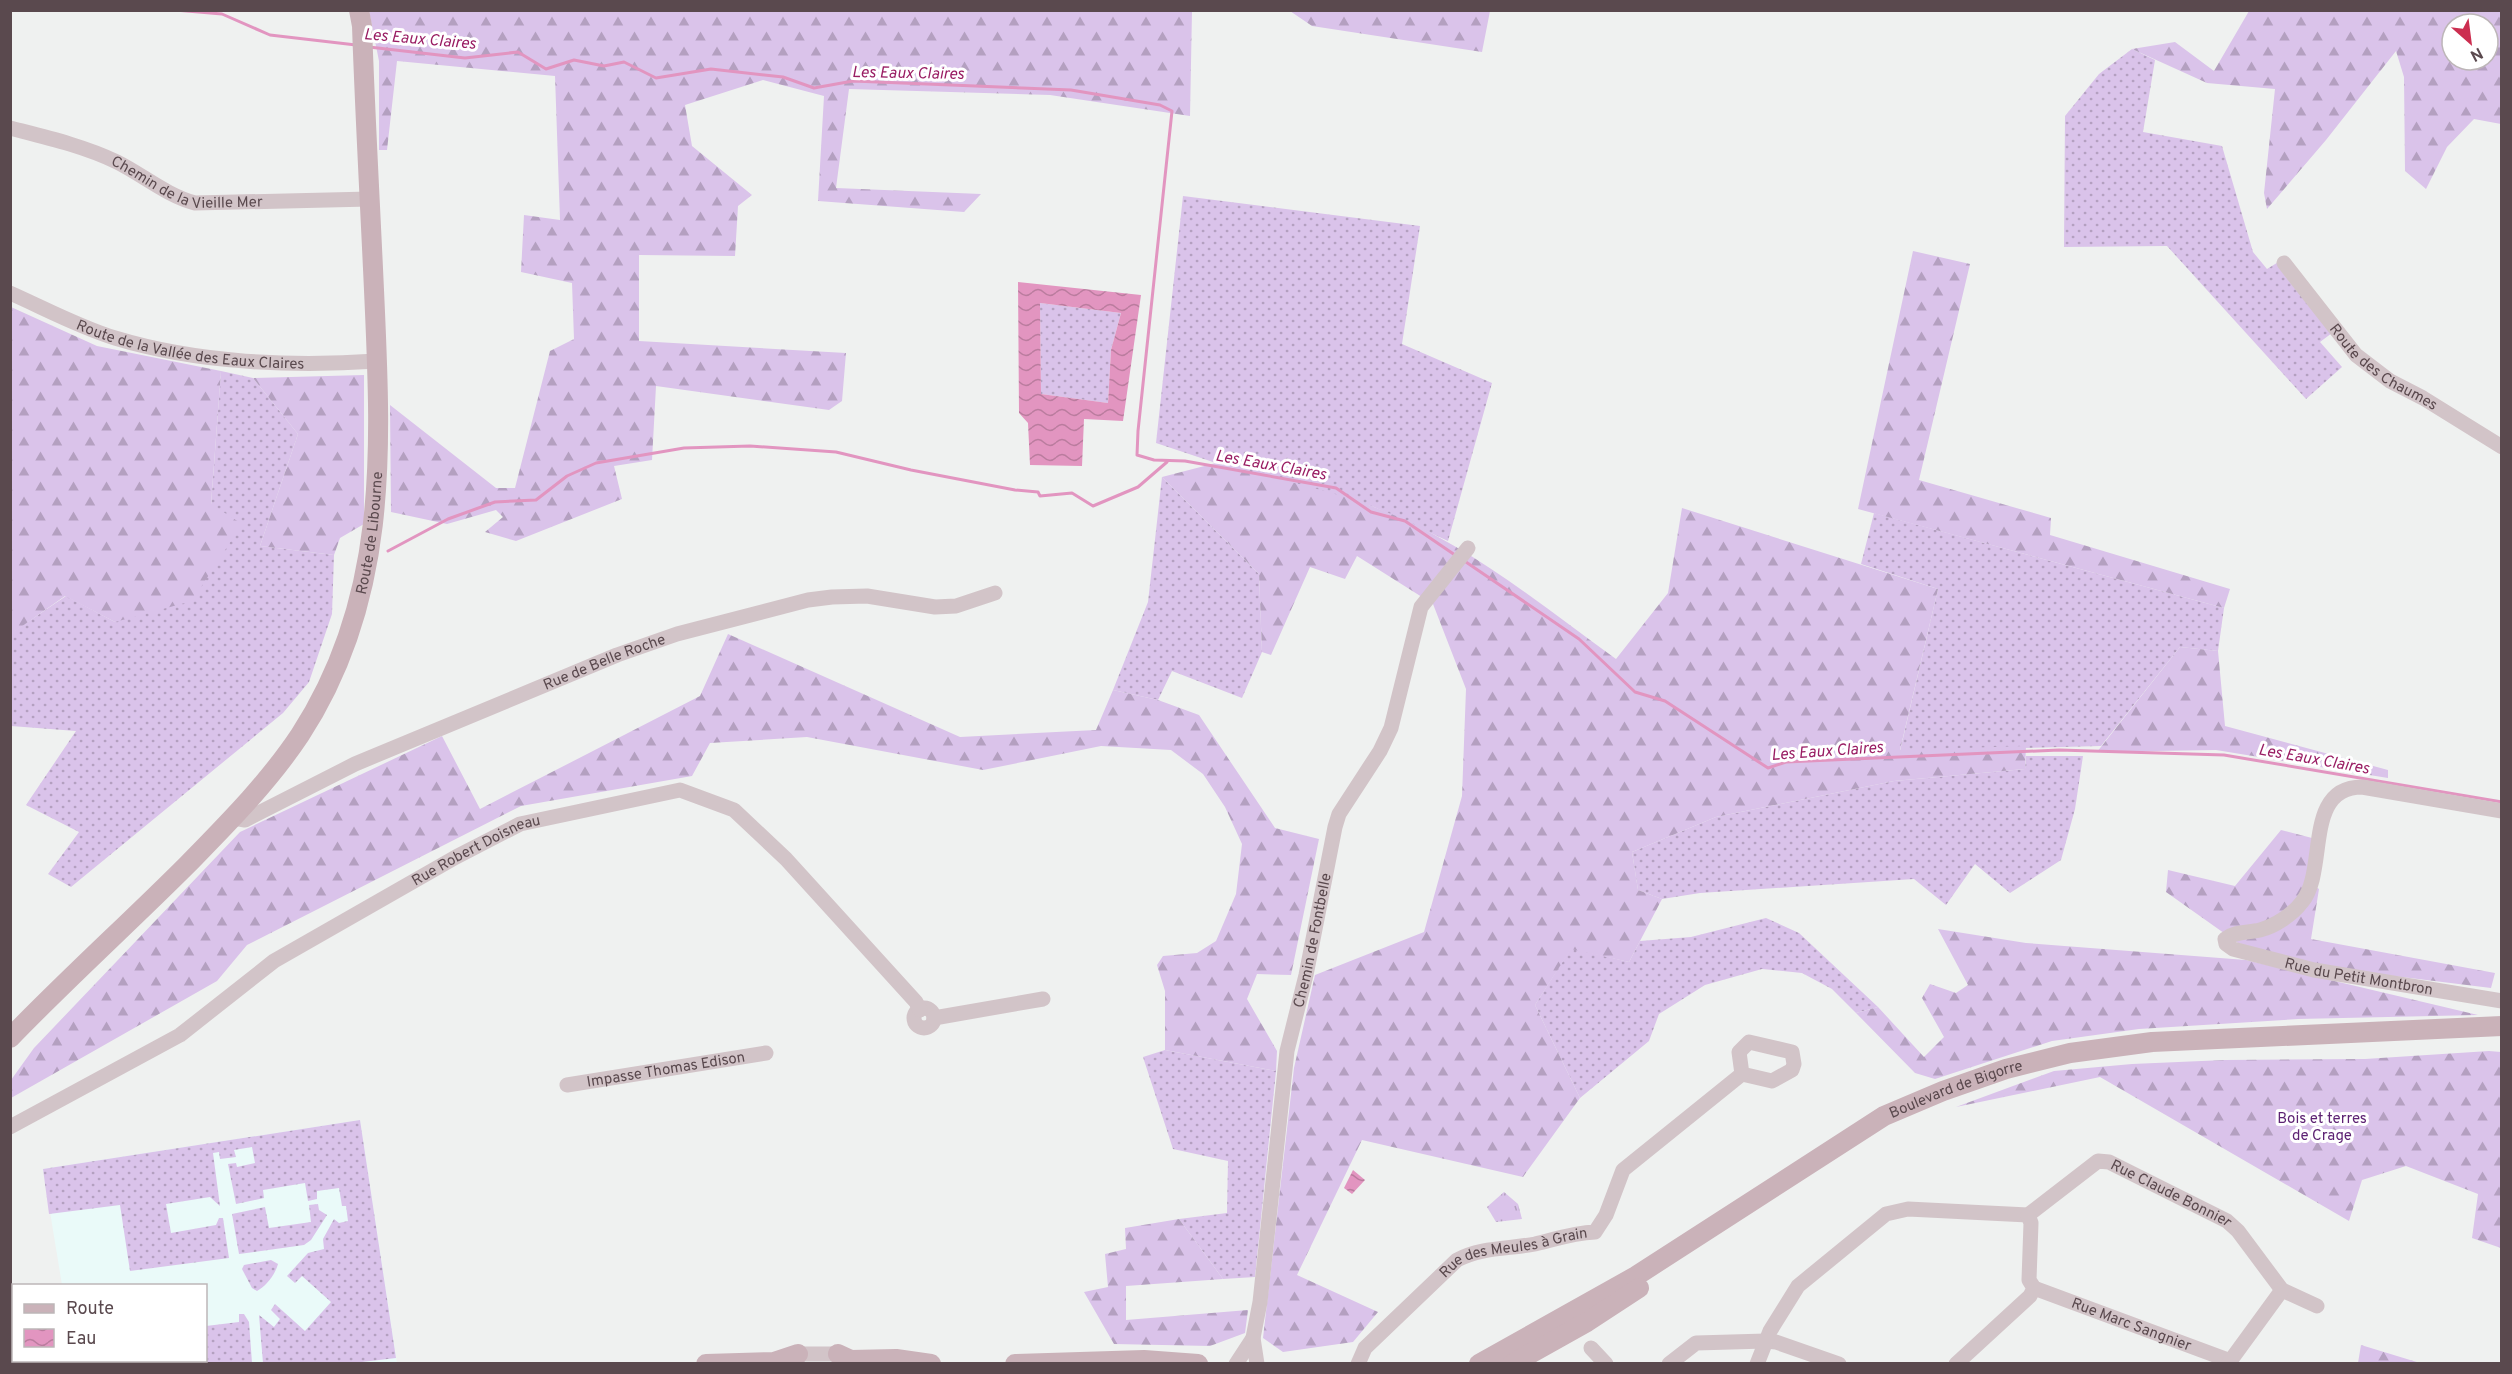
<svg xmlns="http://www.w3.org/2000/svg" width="2512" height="1374" viewBox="0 0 2512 1374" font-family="Overpass,sans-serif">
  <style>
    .commercial { fill: #eafaf9 }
    .grass { fill: url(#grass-dots) }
    .forest { fill: url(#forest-firs); fill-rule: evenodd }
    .park { fill: url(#park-tufts) }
    .water { fill: url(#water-waves); fill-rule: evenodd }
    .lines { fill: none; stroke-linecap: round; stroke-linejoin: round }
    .stream { stroke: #e295c0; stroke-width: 3 }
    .minor { stroke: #d2c4c8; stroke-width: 15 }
    .major { stroke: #cab2b9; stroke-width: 20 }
    .labels { text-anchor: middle; stroke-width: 6; stroke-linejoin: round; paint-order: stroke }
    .street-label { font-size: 15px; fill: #5a494e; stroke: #fff }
    .park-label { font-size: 15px; fill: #5d2273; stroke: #fff }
    .water-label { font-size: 16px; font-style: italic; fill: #991d63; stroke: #fff }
  </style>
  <defs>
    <pattern id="grass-dots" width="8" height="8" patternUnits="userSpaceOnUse" patternTransform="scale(1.5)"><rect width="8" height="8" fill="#dac3ea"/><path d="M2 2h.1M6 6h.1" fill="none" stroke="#b4a0c0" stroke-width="1.8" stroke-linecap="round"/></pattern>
    <pattern id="forest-firs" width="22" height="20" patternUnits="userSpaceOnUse" patternTransform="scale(1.5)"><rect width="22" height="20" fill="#dac3ea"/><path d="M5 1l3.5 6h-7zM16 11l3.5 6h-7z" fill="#b4a0c0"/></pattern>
    <pattern id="park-tufts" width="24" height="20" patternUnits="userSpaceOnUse" patternTransform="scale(1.5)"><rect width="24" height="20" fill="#dac3ea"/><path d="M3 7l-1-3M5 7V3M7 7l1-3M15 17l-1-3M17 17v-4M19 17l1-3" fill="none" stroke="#b4a0c0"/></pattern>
    <pattern id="water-waves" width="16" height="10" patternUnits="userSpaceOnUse" patternTransform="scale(1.5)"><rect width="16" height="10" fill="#e295c0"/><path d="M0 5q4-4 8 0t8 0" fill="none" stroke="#ba7c9e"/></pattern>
  </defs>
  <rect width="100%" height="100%" fill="#eff1f0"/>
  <polygon class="commercial" points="360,1120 397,1363 11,1364 10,1304 13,1304 14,1360 206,1360 206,1286 62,1285 43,1169"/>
  <g class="grass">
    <polygon points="2132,49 2155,60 2143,132 2222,146 2253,252 2267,269 2280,261 2332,333 2320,342 2342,367 2306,399 2167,246 2064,247 2065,116 2099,74"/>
    <polygon points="1183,196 1420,226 1402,344 1492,383 1448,541 1374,507 1216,463 1156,443"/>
    <polygon points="1040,303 1121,313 1111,350 1108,403 1041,394"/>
    <polygon points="221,371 253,378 298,434 260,546 334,555 332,614 309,682 283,713 71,887 48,874 79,832 26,805 76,731 11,726 10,634 66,596 115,622 211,505"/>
    <polygon points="1162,477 1259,574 1262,652 1242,698 1172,671 1158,700 1113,690 1148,602"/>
    <polygon points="1874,513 2224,608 2218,651 2180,647 2101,746 1900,751 1938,589 1861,564"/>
    <polygon points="2026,756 2083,756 2075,809 2061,860 2010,893 1975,864 1946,905 1914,879 1700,893 1662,899 1638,890 1632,852 1716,817 1894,781 2025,769"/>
    <polygon points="1766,918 1799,933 1878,1007 1856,1013 1832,989 1802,973 1762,969 1705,985 1659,1014 1649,1041 1580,1098 1535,1005 1571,948 1629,962 1640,941 1691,937"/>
    <polygon points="1165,1050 1276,1071 1255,1277 1223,1279 1179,1219 1227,1213 1228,1161 1173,1149 1143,1057"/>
    <polygon points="360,1120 396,1358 345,1364 263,1363 259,1315 274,1327 280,1319 271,1310 275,1304 305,1331 331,1302 302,1276 295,1283 287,1276 308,1253 324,1249 323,1239 334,1219 339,1223 348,1221 346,1206 342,1206 339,1188 317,1191 317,1199 308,1201 305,1183 263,1190 264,1198 236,1204 228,1164 236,1163 237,1167 255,1163 252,1147 234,1150 236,1157 220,1159 219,1152 213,1153 220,1206 210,1197 166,1204 171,1233 216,1225 219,1218 223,1218 229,1258 130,1271 120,1205 49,1214 43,1169"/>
    <polygon points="318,1204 319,1210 327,1215 311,1240 304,1245 239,1254 232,1214 265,1207 269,1228 311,1222 309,1205"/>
    <path d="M271,1260l7,4c-3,11 -12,22 -21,27l-5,-3 -10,-19 2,-4z"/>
    <polygon points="239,1314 244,1314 249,1322 252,1363 112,1363 112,1361 206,1360 206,1326 239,1322"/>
  </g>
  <g class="forest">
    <polygon points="369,11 1192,11 1190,116 1050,95 849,89 836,188 981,194 964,212 818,201 824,96 763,80 685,105 692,146 752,195 738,206 735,256 639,255 639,341 846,353 842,401 829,410 656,386 652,460 614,466 622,499 516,541 485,532 503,517 496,510 447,524 391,512 390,405 496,488 515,488 550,351 574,339 572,283 521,272 524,215 560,220 555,76 397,61 387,150 379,150 379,61"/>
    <polygon points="1290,11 1289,11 1490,11 1482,52 1312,26"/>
    <path d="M2249,11h252v113l-27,-5 -27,28 -21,42 -21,-18 -1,-94 -8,-26 -70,89 -59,69 -3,-16 11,-104 -68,-6 -75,-34 43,-7 39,29zM2452,24h36v36h-36z"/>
    <polygon points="1913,251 1970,264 1919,480 2051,518 2050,535 2230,589 2224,608 1858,509"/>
    <polygon points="11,307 97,346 221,371 211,504 242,524 192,601 115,622 65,596 11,634"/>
    <polygon points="364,375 364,524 340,538 334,555 260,546 298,434 253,378"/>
    <path d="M1216,463c52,14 108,25 158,44 90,34 165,96 242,152l52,-66 14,-85 256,81 -38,161 126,-4 -1,23 -131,12 -178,36 -84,35 6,38 24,9 -33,63 -58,-13 -36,56 45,93 -57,79 -161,-37 -65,135 81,37 -25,30 -70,10 -20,-14 31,-270 21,-93 109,-43 38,-136 4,-107 -33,-85 -76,-48 -12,23 -35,-12 -39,88 -9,-3 -3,-78 -97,-97z"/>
    <polygon points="728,634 960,737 1096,730 1113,690 1158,700 1199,715 1275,828 1319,839 1291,975 1257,974 1247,999 1277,1051 1276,1071 1165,1050 1165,991 1157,965 1163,956 1197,953 1216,941 1236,894 1242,844 1225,807 1203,774 1171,750 1101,746 983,770 807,737 710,743 692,776 521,806 247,945 217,981 11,1098 11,1080 34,1048 240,832 442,736 480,809 700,696"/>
    <polygon points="2180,647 2218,651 2225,726 2388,770 2388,778 2216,750 2097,752"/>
    <polygon points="2281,830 2312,838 2307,881 2319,889 2311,939 2495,973 2491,988 2321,967 2238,943 2166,892 2168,870 2235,886"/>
    <polygon points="1938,929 2026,943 2246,960 2478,1015 2298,1019 2139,1029 2052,1041 1935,1079 1915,1073 1856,1013 1878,1007 1924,1057 1944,1037 1922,998 1930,984 1956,993 1968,985"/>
    <polygon points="2489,1051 2501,1052 2501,1248 2472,1238 2478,1194 2406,1166 2362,1180 2349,1221 2100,1077 1956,1107 2054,1071 2132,1064 2225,1060 2365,1059"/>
    <polygon points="1179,1219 1223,1279 1126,1286 1126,1320 1248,1310 1245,1333 1210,1346 1114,1344 1084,1292 1108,1287 1105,1254 1126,1249 1125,1228"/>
    <polygon points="2361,1345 2420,1363 2358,1363"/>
  </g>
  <polygon class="park" points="1504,1192 1518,1204 1522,1219 1496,1222 1487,1207"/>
  <g class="water">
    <path d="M1018,282l123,13 -18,126 -39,-2 -2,47 -52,-1 -2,-42 -9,-10zM1040,303l81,10 -10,37 -3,53 -67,-9z"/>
    <polygon points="1353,1170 1365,1180 1352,1194 1344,1188"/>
  </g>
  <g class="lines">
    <g class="stream">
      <polyline points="175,10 222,14 270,35 356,45"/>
      <polyline points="369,47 465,58 518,52 546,69 574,60 604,66 624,62 656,78 711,69 783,77 814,88 853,81 1071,90 1160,105 1172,111 1138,431 1137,455 1154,460 1185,461 1336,488 1371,512 1405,521 1455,555"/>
      <polyline points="388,551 448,519 495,502 536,500 567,476 596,463 684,448 750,446 836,452 911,470 1015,490 1038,492 1040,496 1072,493 1093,506 1138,487 1167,462"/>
      <polyline points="1463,560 1579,639 1635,692 1665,701 1768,768 1786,762 2059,750 2224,755 2502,802"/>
    </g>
    <g class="minor">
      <path id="s1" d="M10,128c35,9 74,18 107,34 26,13 49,33 78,41l175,-4"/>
      <path id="s2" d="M2284,263l72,92 34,26 33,17 79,49"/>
      <path id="s3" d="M10,293c34,15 69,34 105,45 82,25 178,29 262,23"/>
      <path id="s4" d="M2502,811l-140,-24c-59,0 -34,84 -60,115 -10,13 -27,24 -42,28 -12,3 -25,1 -35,9l1,5 7,5 81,21 188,31"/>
      <path id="s5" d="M234,818l11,2 110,-56 262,-109 60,-21 131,-34 24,-3 35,-1 68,11 21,-1 39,-13"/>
      <circle cx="924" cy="1018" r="10"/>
      <polyline points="934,1018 1043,999"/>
      <polygon points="1749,1042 1792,1052 1794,1064 1792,1070 1772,1081 1742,1074 1739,1052"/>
      <path id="s6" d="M567,1085l199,-32"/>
      <path id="s7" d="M10,1127l170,-92 94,-74 182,-104 64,-33 160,-34 54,20 52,49 130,143 4,8"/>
      <path id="s8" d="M2034,1288l194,72"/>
      <polyline points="1591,1348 1606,1364"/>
      <polyline points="798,1354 838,1354"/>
      <polyline points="1236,1364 1253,1338"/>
      <path id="s9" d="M1257,1364l-4,-26 7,-36 27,-251 19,-76 29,-148 4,-13 41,-63 11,-23 30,-121 47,-59"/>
      <path id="s10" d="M1358,1364l7,-16 92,-88c24,-13 52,-11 78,-16 21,-5 38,-11 60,-12l11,-17 17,-45 119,-96"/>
      <polyline points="1669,1364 1696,1343 1766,1341 1776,1342 1839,1364"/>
      <path id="s11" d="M1757,1364l13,-33 28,-45 88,-72 22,-5 120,6 70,-54 11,1 118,59 11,10 44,59 35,16"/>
      <polyline points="1956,1364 2030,1296 2034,1288 2029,1280 2031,1223 2028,1215"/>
      <polyline points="2228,1364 2282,1290"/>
    </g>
    <g class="major">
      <path id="s12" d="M10,1038c57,-59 119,-115 177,-173 40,-41 81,-82 113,-130 90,-138 81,-288 74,-445 -4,-88 -9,-176 -12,-264l-3,-16"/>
      <polyline points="838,1354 851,1360 896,1359 931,1364"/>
      <polyline points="706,1364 774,1362 798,1354"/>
      <polyline points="1015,1364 1144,1360 1198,1364"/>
      <path id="s13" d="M1479,1364l157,-88 248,-160 59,-25 63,-22 64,-16 82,-11 350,-16"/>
      <polyline points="1512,1364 1587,1322 1639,1288"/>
    </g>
  </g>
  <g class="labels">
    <g class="street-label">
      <text dy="5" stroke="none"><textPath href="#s1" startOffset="188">Chemin de la Vieille Mer</textPath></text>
      <text dy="5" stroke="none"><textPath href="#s3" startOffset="190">Route de la Vallée des Eaux Claires</textPath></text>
      <text dy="5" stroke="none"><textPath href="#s2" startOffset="146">Route des Chaumes</textPath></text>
      <text dy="5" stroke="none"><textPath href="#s12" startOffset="636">Route de Libourne</textPath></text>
      <text dy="5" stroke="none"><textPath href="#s5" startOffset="404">Rue de Belle Roche</textPath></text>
      <text dy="5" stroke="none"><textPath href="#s7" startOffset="544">Rue Robert Doisneau</textPath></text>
      <text dy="5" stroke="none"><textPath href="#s9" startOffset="429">Chemin de Fontbelle</textPath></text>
      <text dy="5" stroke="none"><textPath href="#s4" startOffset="514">Rue du Petit Montbron</textPath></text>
      <text dy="5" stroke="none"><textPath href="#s6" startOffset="100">Impasse Thomas Edison</textPath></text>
      <text dy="5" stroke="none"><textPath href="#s13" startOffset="552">Boulevard de Bigorre</textPath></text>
      <text dy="5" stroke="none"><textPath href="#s11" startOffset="514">Rue Claude Bonnier</textPath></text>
      <text dy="5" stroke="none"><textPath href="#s10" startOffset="201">Rue des Meules à Grain</textPath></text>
      <text dy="5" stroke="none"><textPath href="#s8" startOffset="104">Rue Marc Sangnier</textPath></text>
    </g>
    <g class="park-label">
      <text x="2322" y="1123">Bois et terres<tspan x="2322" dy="17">de Crage</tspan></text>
    </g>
    <g class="water-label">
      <text transform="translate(420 38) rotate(5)" y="6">Les Eaux Claires</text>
      <text transform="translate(908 72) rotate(1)" y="6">Les Eaux Claires</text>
      <text transform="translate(1271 464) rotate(10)" y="6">Les Eaux Claires</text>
      <text transform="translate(1827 750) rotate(-4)" y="6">Les Eaux Claires</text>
      <text transform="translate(2314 758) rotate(10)" y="6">Les Eaux Claires</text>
    </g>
  </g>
  <rect width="2512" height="1374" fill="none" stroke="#5a494e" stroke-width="24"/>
  <rect x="12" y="1284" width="195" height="78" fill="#ffffff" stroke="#bdb6b8" stroke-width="1.5"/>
  <rect x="24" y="1304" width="30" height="9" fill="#cab2b9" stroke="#bdb6b8" stroke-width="1.5"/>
  <text x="66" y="1314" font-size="18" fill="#5a494e">Route</text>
  <rect x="24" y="1329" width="30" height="18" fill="url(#water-waves)" stroke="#bdb6b8" stroke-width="1.5"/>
  <text x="66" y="1344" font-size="18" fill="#5a494e">Eau</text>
  <g transform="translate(2470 42) rotate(152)"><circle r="28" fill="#ffffff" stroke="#bdb6b8" stroke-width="1.5"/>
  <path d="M0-4.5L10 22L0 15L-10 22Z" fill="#cc2e50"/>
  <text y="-9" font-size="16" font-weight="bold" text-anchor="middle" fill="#5a494e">N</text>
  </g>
</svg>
